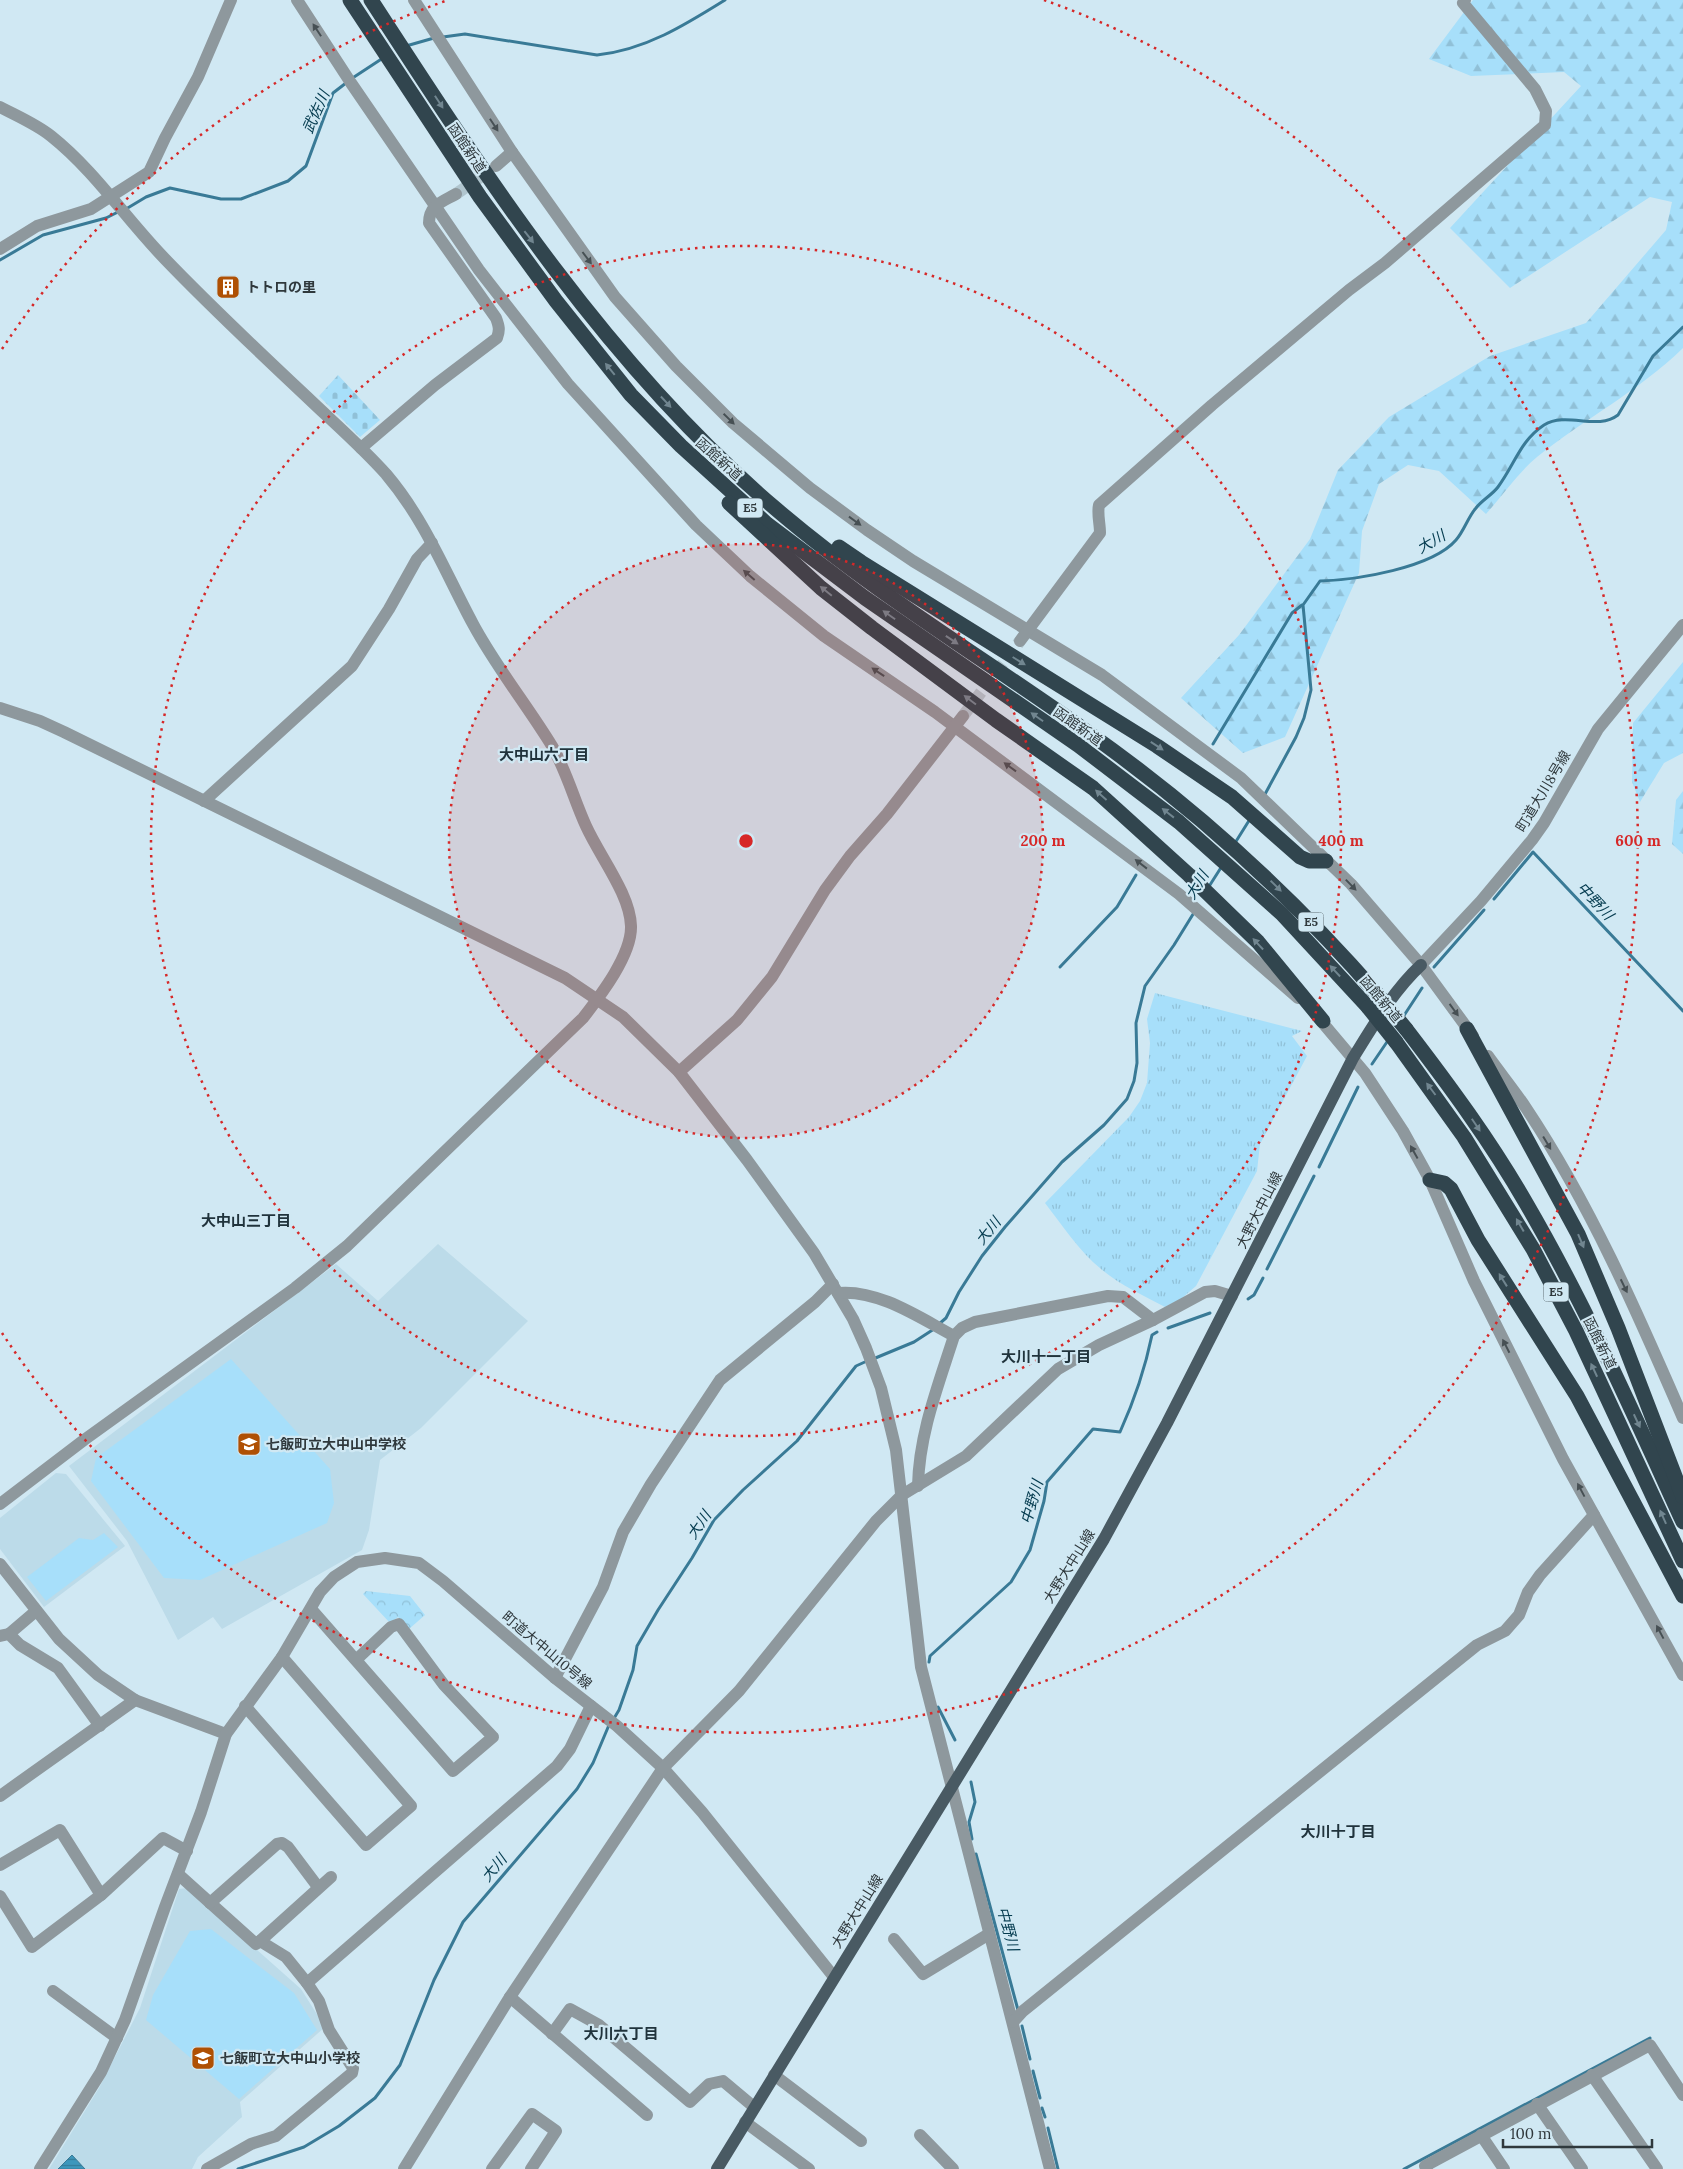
<svg xmlns="http://www.w3.org/2000/svg" width="1683" height="2169" viewBox="0 0 1683 2169" font-family="Lora,'Noto Sans JP',serif">
  <style>
    .built { fill: #bcdbe9 }
    .grass { fill: url(#grass-tufts) }
    .forest { fill: url(#forest-firs) }
    .cemetery { fill: url(#cemetery-stones) }
    .park { fill: url(#park-crowns) }
    .pitch { fill: #a7dffa }
    .water { fill: url(#water-rules); stroke: #397a96 }
    .lines { fill: none; stroke-linecap: round; stroke-linejoin: round }
    .stream { stroke: #397a96; stroke-width: 3 }
    .minor-tunnel { stroke: #b0c5ce; stroke-width: 12; stroke-dasharray: 12 6; stroke-linecap: butt }
    .minor { stroke: #8e989d; stroke-width: 12 }
    .major { stroke: #495a63; stroke-width: 12 }
    .highway { stroke: #31454e; stroke-width: 15 }
    .highway-bridge { stroke: #31454e; stroke-width: 15 }
    .oneway { fill: #475054 }
    .oneway2 { fill: #718690 }
    .ring { fill: none; stroke: #d62828; stroke-width: 2.5; stroke-dasharray: 2.5 5 }
    .labels { text-anchor: middle; stroke-width: 4.5; stroke-linejoin: round; paint-order: stroke }
    .shield { fill: #d0e8f3; stroke: #5f6d73; stroke-width: 1 }
    .shield-label { font-size: 12px; font-weight: bold; fill: #2f383c }
    .street-label { font-size: 14px; fill: #2f383c; stroke: #d0e8f3 }
    .poi-label { font-size: 14px; font-weight: bold; fill: #2f383c; stroke: #d0e8f3; text-anchor: start }
    .water-label { font-size: 15px; font-style: italic; fill: #033a4e; stroke: #d0e8f3 }
    .neighbourhood-label { font-size: 15px; font-weight: bold; fill: #20333c; stroke: #d0e8f3 }
    .centre { fill: #d62828; stroke: #d0e8f3; stroke-width: 2.5 }
    .ring-label { font-size: 15px; text-anchor: middle; font-weight: bold; fill: #d62828; stroke: #d0e8f3; stroke-width: 4.5; stroke-linejoin: round; paint-order: stroke }
  </style>
  <defs>
    <pattern id="grass-tufts" width="24" height="20" patternUnits="userSpaceOnUse" patternTransform="scale(1.25)"><rect width="24" height="20" fill="#a7dffa"/><path d="M3 7l-1-3M5 7V3M7 7l1-3M15 17l-1-3M17 17v-4M19 17l1-3" fill="none" stroke="#90c0d7"/></pattern>
    <pattern id="forest-firs" width="22" height="20" patternUnits="userSpaceOnUse" patternTransform="scale(1.25)"><rect width="22" height="20" fill="#a7dffa"/><path d="M5 1l3.5 6h-7zM16 11l3.5 6h-7z" fill="#90c0d7"/></pattern>
    <pattern id="cemetery-stones" width="16" height="16" patternUnits="userSpaceOnUse" patternTransform="scale(1.25)"><rect width="16" height="16" fill="#a7dffa"/><path d="M2 7V4a2 2 0 0 1 4 0v3zM10 15v-3a2 2 0 0 1 4 0v3z" fill="#90c0d7"/></pattern>
    <pattern id="park-crowns" width="20" height="18" patternUnits="userSpaceOnUse" patternTransform="scale(1.25)"><rect width="20" height="18" fill="#a7dffa"/><path d="M2 6a3 3 0 1 1 6 0M12 15a3 3 0 1 1 6 0" fill="none" stroke="#90c0d7"/></pattern>
    <pattern id="water-rules" width="6" height="5" patternUnits="userSpaceOnUse" patternTransform="scale(1.25)"><rect width="6" height="5" fill="#3d97bc"/><path d="M0 2.5h6" fill="none" stroke="#347c9a"/></pattern>
  </defs>
  <rect width="100%" height="100%" fill="#d0e8f3"/>
  <g class="built">
    <polygon points="438,1244 528,1321 421,1428 380,1460 369,1530 362,1550 222,1629 213,1617 178,1640 127,1541 69,1466 336,1264 378,1301"/>
    <polygon points="56,1473 66,1474 125,1546 44,1607 0,1549 0,1518"/>
    <polygon points="187,1888 301,1989 325,2027 240,2102 242,2117 198,2157 192,2169 49,2169 99,2088 140,2008 179,1889"/>
  </g>
  <path class="grass" d="M1155,993l147,38 -10,5 15,20 -47,88 -3,27 -61,115 -15,13 -16,8c-22,-12 -45,-22 -64,-38 -22,-18 -39,-44 -56,-66l84,-86 11,-16 7,-18 3,-40 -3,-24z"/>
  <g class="forest">
    <path d="M1473,0h210v348c-44,43 -99,71 -146,109 -18,15 -35,39 -51,57l-47,-43 -31,-6 -29,19 -17,47 -3,42 -74,164 -42,16 -62,-55 58,-63 71,-96 28,-69 51,-53 101,-61 96,-33 80,-93 6,-28 -22,-5 -140,91 -60,-60 131,-142 -17,-14 -93,4 -42,-17z"/>
    <polygon points="1683,662 1683,753 1664,763 1640,802 1632,782 1633,723"/>
    <polygon points="1683,791 1683,854 1672,844 1676,800"/>
  </g>
  <polygon class="cemetery" points="338,375 380,420 360,437 319,396"/>
  <polygon class="park" points="366,1591 410,1596 425,1615 409,1629 398,1617 390,1623 363,1594"/>
  <g class="pitch">
    <polygon points="231,1359 330,1469 334,1503 327,1523 200,1580 164,1578 91,1481 96,1458"/>
    <polygon points="104,1533 118,1547 46,1601 27,1577 79,1538 93,1540"/>
    <polygon points="211,1929 294,1993 317,2030 239,2099 146,2020 153,1995 190,1931"/>
  </g>
  <polygon class="water" points="72,2155 85,2169 58,2169"/>
  <g class="lines">
    <g class="stream">
      <path d="M443,37l22,-3 132,21c48,-5 88,-30 128,-55"/>
      <polyline points="406,46 434,38"/>
      <polyline points="351,79 383,58"/>
      <polyline points="126,209 146,197 170,188 221,199 241,199 288,181 306,166 333,93 346,83"/>
      <polyline points="0,260 43,235 106,218 120,211"/>
      <polyline points="1213,744 1292,613 1302,605"/>
      <path d="M1264,796l32,-59 8,-19 7,-28 -8,-85 17,-24c36,-1 112,-13 136,-41 8,-9 12,-23 20,-32 6,-8 16,-13 22,-21 17,-23 22,-46 46,-62 23,-14 53,6 74,-10l35,-59 30,-29"/>
      <polyline points="1235,843 1250,819"/>
      <polyline points="1208,888 1222,866"/>
      <polyline points="1494,899 1533,852 1683,1011"/>
      <polyline points="1060,967 1117,907 1136,875"/>
      <polyline points="1434,967 1484,910"/>
      <polyline points="1403,1017 1422,988"/>
      <polyline points="1372,1064 1389,1039"/>
      <polyline points="1319,1167 1358,1087"/>
      <polyline points="1267,1269 1314,1176"/>
      <polyline points="1248,1299 1254,1295 1263,1278"/>
      <polyline points="939,1324 946,1318 959,1292 982,1256 1005,1227 1062,1162 1104,1125 1127,1099 1134,1081 1137,1063 1136,1023 1145,986 1174,945 1195,911"/>
      <polyline points="1168,1328 1210,1313"/>
      <polyline points="873,1359 914,1342 934,1329"/>
      <path d="M929,1662l1,-6 81,-74 19,-32 14,-49 3,-19 46,-53 27,3c14,-31 25,-63 32,-97l5,-3"/>
      <polyline points="938,1707 955,1740"/>
      <polyline points="613,1720 619,1710 633,1670 637,1646 658,1610 692,1558 714,1520 743,1490 797,1441 856,1366 867,1361"/>
      <polyline points="971,1782 975,1802 969,1822 972,1839"/>
      <polyline points="976,1854 1018,2010"/>
      <polyline points="1022,2026 1030,2059"/>
      <polyline points="1033,2071 1040,2098"/>
      <polyline points="1042,2108 1045,2117"/>
      <polyline points="1048,2128 1058,2169"/>
      <polyline points="238,2169 304,2147 339,2126 375,2098 400,2065 434,1980 463,1922 577,1789 593,1763 609,1725"/>
      <polyline points="1404,2169 1650,2038"/>
    </g>
    <g class="minor-tunnel">
      <polyline points="456,194 492,169"/>
      <polyline points="963,716 1020,641"/>
    </g>
    <g class="minor">
      <polyline points="297,0 351,83 479,270 568,384 696,525 750,576 824,636 935,712 1179,894 1298,998"/>
      <polyline points="414,0 512,152 615,297 676,366 733,423 810,488 867,530 913,561 1102,675 1241,778 1351,884 1421,965 1473,1036"/>
      <path d="M0,107c17,9 36,17 51,29 44,35 75,83 114,123 46,48 94,93 142,138 26,25 54,49 79,77 39,46 59,98 87,150 23,43 54,81 79,122 15,26 22,54 34,80 14,31 44,68 45,100 1,29 -31,70 -48,92l-236,228 -52,42 -211,152 -84,64"/>
      <polyline points="496,166 512,152"/>
      <polyline points="0,249 37,226 91,209 149,172 165,138 198,77 231,0"/>
      <path d="M361,448l74,-63 62,-47c3,-8 2,-12 -1,-20l-67,-95c0,-18 13,-21 27,-29"/>
      <path d="M1020,641l80,-108c0,-10 -3,-19 -1,-28l113,-100 137,-115 36,-27 160,-138 1,-14 -11,-22 -72,-86 2,-3"/>
      <polyline points="0,708 40,721 64,732 565,978 623,1017 679,1072 747,1160 814,1253 853,1319 866,1348 881,1388 896,1450 921,1667 1050,2169"/>
      <polyline points="204,801 352,666 389,609 417,559 432,543"/>
      <polyline points="1421,965 1481,901 1532,840 1544,823 1598,729 1683,625"/>
      <polyline points="1316,1015 1365,1073 1403,1131 1430,1180 1474,1281 1563,1459 1683,1675"/>
      <path d="M1488,1056c12,17 26,34 38,52 64,96 111,204 157,310"/>
      <polyline points="679,1072 737,1020 772,977 825,890 850,856 887,814 963,716"/>
      <path d="M838,1293c40,-4 82,25 116,43"/>
      <path d="M918,1486c1,-52 20,-100 36,-150l8,-8 13,-6 133,-26 15,1 30,23"/>
      <polyline points="0,1564 59,1639 98,1675 135,1700 226,1734"/>
      <polyline points="311,1609 453,1771 493,1737 444,1685 399,1624 391,1627 357,1659"/>
      <polyline points="9,1634 36,1611"/>
      <polyline points="0,1636 9,1634 20,1645 58,1668 100,1726"/>
      <polyline points="555,1678 603,1587 623,1532 651,1484 720,1380 815,1302 833,1284"/>
      <polyline points="245,1706 366,1845 411,1806 282,1657"/>
      <polyline points="0,1796 135,1700"/>
      <polyline points="0,1865 60,1830 101,1895"/>
      <polyline points="178,1874 256,1944 260,1941 286,1957 307,1983 557,1766 570,1749 591,1706"/>
      <polyline points="0,1896 32,1947 101,1895 163,1838 187,1851"/>
      <polyline points="210,1903 277,1844 282,1843 288,1847 318,1887"/>
      <polyline points="894,1939 923,1974 989,1934"/>
      <polyline points="260,1941 331,1877"/>
      <polyline points="53,1991 117,2038"/>
      <polyline points="510,1997 647,2115"/>
      <polyline points="1013,2022 1023,2011 1477,1645 1505,1631 1519,1615 1528,1592 1540,1575 1594,1515"/>
      <polyline points="552,2034 570,2009 599,2025 690,2102 709,2084 723,2081 754,2107"/>
      <polyline points="774,2075 861,2141"/>
      <polyline points="1592,2075 1657,2169"/>
      <polyline points="1537,2104 1582,2169"/>
      <polyline points="745,2122 809,2169"/>
      <polyline points="920,2135 953,2169"/>
      <polyline points="1481,2135 1504,2169"/>
      <polyline points="40,2169 101,2072 125,2020 165,1907 201,1812 226,1734 282,1657 320,1592 334,1577 357,1562 385,1558 419,1563 443,1581 555,1678 617,1726 663,1768 702,1812 834,1977"/>
      <polyline points="207,2169 251,2144 276,2136 352,2073 353,2068 329,2030 319,2001 307,1983"/>
      <polyline points="404,2169 510,1997 663,1768 739,1691 876,1521 902,1495 966,1456 1058,1369 1099,1345 1153,1320 1205,1292 1215,1291 1232,1296"/>
      <polyline points="492,2169 532,2114 556,2131 531,2169"/>
      <polyline points="1427,2169 1425,2166 1650,2045 1683,2095"/>
    </g>
    <path class="major" d="M717,2169l387,-630 63,-116 186,-365c20,-32 40,-67 68,-93"/>
    <g class="highway">
      <polyline points="350,0 480,197 556,301 631,395 681,446 767,524 865,598 1078,745 1179,822 1282,914 1368,1007"/>
      <path d="M371,0c118,182 239,368 405,509 97,83 206,148 310,222 108,76 205,164 292,264"/>
      <polyline points="729,503 821,588 872,628 996,720 1093,788 1189,875 1258,942 1323,1021"/>
      <polyline points="839,547 861,562 1157,746 1232,797 1300,857 1309,861 1326,861"/>
      <path d="M1406,1029c43,56 85,113 120,174 60,103 108,212 157,319"/>
      <polyline points="1467,1029 1578,1234 1618,1328 1683,1497"/>
      <polyline points="1396,1042 1464,1137 1533,1249 1576,1331 1683,1561"/>
      <polyline points="1430,1180 1444,1183 1451,1189 1478,1240 1577,1396 1683,1596"/>
    </g>
    <g class="highway-bridge">
      <polyline points="1378,995 1406,1029"/>
      <polyline points="1368,1007 1396,1042"/>
    </g>
  </g>
  <defs><path id="oneway-solid" d="M-6-.8H1V-3.2L6.5 0L1 3.2V.8H-6Z" transform="scale(1.25)"/></defs>
  <g class="oneway">
    <use href="#oneway-solid" transform="translate(317 30) rotate(-123)"/>
    <use href="#oneway-solid" transform="translate(494 125) rotate(57)"/>
    <use href="#oneway-solid" transform="translate(587 258) rotate(53)"/>
    <use href="#oneway-solid" transform="translate(729 419) rotate(44)"/>
    <use href="#oneway-solid" transform="translate(855 521) rotate(36)"/>
    <use href="#oneway-solid" transform="translate(749 575) rotate(-139)"/>
    <use href="#oneway-solid" transform="translate(878 672) rotate(-146)"/>
    <use href="#oneway-solid" transform="translate(1010 767) rotate(-144)"/>
    <use href="#oneway-solid" transform="translate(1141 864) rotate(-142)"/>
    <use href="#oneway-solid" transform="translate(1351 885) rotate(46)"/>
    <use href="#oneway-solid" transform="translate(1454 1010) rotate(54)"/>
    <use href="#oneway-solid" transform="translate(1547 1143) rotate(59)"/>
    <use href="#oneway-solid" transform="translate(1414 1152) rotate(-119)"/>
    <use href="#oneway-solid" transform="translate(1624 1286) rotate(64)"/>
    <use href="#oneway-solid" transform="translate(1506 1346) rotate(-117)"/>
    <use href="#oneway-solid" transform="translate(1581 1490) rotate(-118)"/>
    <use href="#oneway-solid" transform="translate(1660 1632) rotate(-118)"/>
  </g>
  <g class="oneway2">
    <use href="#oneway-solid" transform="translate(439 102) rotate(57)"/>
    <use href="#oneway-solid" transform="translate(529 237) rotate(52)"/>
    <use href="#oneway-solid" transform="translate(610 369) rotate(-129)"/>
    <use href="#oneway-solid" transform="translate(666 402) rotate(47)"/>
    <use href="#oneway-solid" transform="translate(826 591) rotate(-141)"/>
    <use href="#oneway-solid" transform="translate(889 615) rotate(-145)"/>
    <use href="#oneway-solid" transform="translate(952 640) rotate(34)"/>
    <use href="#oneway-solid" transform="translate(1019 661) rotate(32)"/>
    <use href="#oneway-solid" transform="translate(970 700) rotate(-143)"/>
    <use href="#oneway-solid" transform="translate(1037 717) rotate(-145)"/>
    <use href="#oneway-solid" transform="translate(1157 746) rotate(33)"/>
    <use href="#oneway-solid" transform="translate(1101 795) rotate(-138)"/>
    <use href="#oneway-solid" transform="translate(1168 813) rotate(-142)"/>
    <use href="#oneway-solid" transform="translate(1276 886) rotate(44)"/>
    <use href="#oneway-solid" transform="translate(1258 944) rotate(-133)"/>
    <use href="#oneway-solid" transform="translate(1335 971) rotate(-133)"/>
    <use href="#oneway-solid" transform="translate(1431 1089) rotate(-127)"/>
    <use href="#oneway-solid" transform="translate(1476 1125) rotate(56)"/>
    <use href="#oneway-solid" transform="translate(1520 1225) rotate(-120)"/>
    <use href="#oneway-solid" transform="translate(1581 1241) rotate(67)"/>
    <use href="#oneway-solid" transform="translate(1503 1280) rotate(-122)"/>
    <use href="#oneway-solid" transform="translate(1594 1370) rotate(-115)"/>
    <use href="#oneway-solid" transform="translate(1637 1421) rotate(65)"/>
    <use href="#oneway-solid" transform="translate(1663 1517) rotate(-114)"/>
  </g>
  <circle cx="746" cy="841" r="297" fill="#d62828" fill-opacity=".12"/>
  <g class="ring">
    <circle cx="746" cy="841" r="297"/>
    <circle cx="746" cy="841" r="595"/>
    <path d="M2 349A892 892 0 0 1 448 0M1044 0A892 892 0 1 1 2 1333"/>
  </g>
  <defs>
    <g id="building-square" transform="scale(1.25)"><rect x="-9" y="-9" width="18" height="18" rx="4" fill="#af5004" stroke="#d0e8f3"/><path d="M-4-6H4V6H1V3H-1V6H-4ZM-2.5-4.3h1.7v1.8h-1.7ZM.8-4.3h1.7v1.8H.8ZM-2.5-1h1.7V.8h-1.7ZM.8-1h1.7V.8H.8Z" fill="#fff"/></g>
    <g id="school-square" transform="scale(1.25)"><rect x="-9" y="-9" width="18" height="18" rx="4" fill="#af5004" stroke="#d0e8f3"/><path d="M0-5L7-2L0 1L-7-2ZM-4 1L0 2.5L4 1V4Q0 6-4 4Z" fill="#fff"/></g>
  </defs>
  <g fill-rule="evenodd">
    <use href="#building-square" x="228" y="287"/>
    <use href="#school-square" x="249" y="1444"/>
    <use href="#school-square" x="203" y="2058"/>
  </g>
  <g class="labels">
    <g class="shield">
      <rect x="737.5" y="498.5" width="25" height="19" rx="4"/>
      <rect x="1298.5" y="912.5" width="25" height="19" rx="4"/>
      <rect x="1543.5" y="1282.5" width="25" height="19" rx="4"/>
    </g>
    <g class="shield-label">
      <text x="750" y="512">E5</text>
      <text x="1311" y="926">E5</text>
      <text x="1556" y="1296">E5</text>
    </g>
    <g class="street-label">
      <text transform="translate(467 148) rotate(56)" y="5">函館新道</text>
      <text transform="translate(719 459) rotate(42)" y="5">函館新道</text>
      <text transform="translate(1078 726) rotate(35)" y="5">函館新道</text>
      <text transform="translate(1543 791) rotate(-59)" y="5">町道大川8号線</text>
      <text transform="translate(1381 999) rotate(50)" y="5">函館新道</text>
      <text transform="translate(1259 1210) rotate(-63)" y="5">大野大中山線</text>
      <text transform="translate(1600 1343) rotate(64)" y="5">函館新道</text>
      <text transform="translate(1069 1566) rotate(-58)" y="5">大野大中山線</text>
      <text transform="translate(547 1650) rotate(40)" y="5">町道大中山10号線</text>
      <text transform="translate(857 1911) rotate(-58)" y="5">大野大中山線</text>
    </g>
    <g class="poi-label">
      <text x="246" y="292">トトロの里</text>
      <text x="266" y="1449">七飯町立大中山中学校</text>
      <text x="220" y="2063">七飯町立大中山小学校</text>
    </g>
    <g class="water-label">
      <text transform="translate(316 112) rotate(-66)" y="5">武佐川</text>
      <text transform="translate(1431 542) rotate(-30)" y="5">大川</text>
      <text transform="translate(1197 885) rotate(-59)" y="5">大川</text>
      <text transform="translate(1595 901) rotate(47)" y="5">中野川</text>
      <text transform="translate(988 1231) rotate(-51)" y="5">大川</text>
      <text transform="translate(1032 1502) rotate(-74)" y="5">中野川</text>
      <text transform="translate(699 1525) rotate(-55)" y="5">大川</text>
      <text transform="translate(494 1868) rotate(-50)" y="5">大川</text>
      <text transform="translate(1008 1929) rotate(75)" y="5">中野川</text>
    </g>
    <g class="neighbourhood-label">
      <text x="544" y="760">大中山六丁目</text>
      <text x="246" y="1226">大中山三丁目</text>
      <text x="1046" y="1362">大川十一丁目</text>
      <text x="1338" y="1837">大川十丁目</text>
      <text x="621" y="2039">大川六丁目</text>
    </g>
  </g>
  <circle cx="746" cy="841" r="8" class="centre"/>
  <g class="ring-label">
    <text x="1043" y="846">200 m</text>
    <text x="1341" y="846">400 m</text>
    <text x="1638" y="846">600 m</text>
  </g>
  <path d="M1503 2139v8h149v-8" fill="none" stroke="#2f383c" stroke-width="2.5"/>
  <text x="1510" y="2139" font-size="15" fill="#2f383c" stroke="#d0e8f3" stroke-width="4" paint-order="stroke">100 m</text>
</svg>
